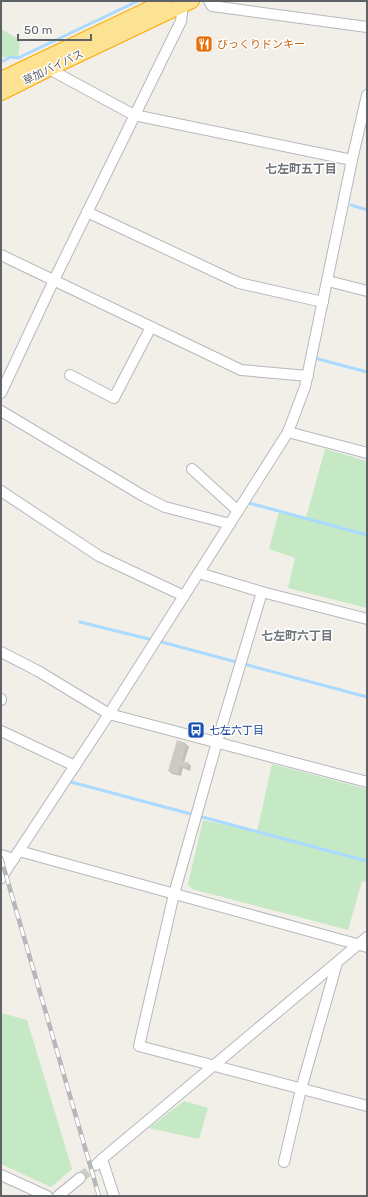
<svg xmlns="http://www.w3.org/2000/svg" width="368" height="1197" viewBox="0 0 368 1197" font-family="Rubik,'Noto Sans JP',sans-serif">
  <style>
    .green { fill: #c5e8c5 }
    .shadow { fill: #0003 }
    .lines { fill: none; stroke-linecap: round; stroke-linejoin: round }
    .stream { stroke: #aadaff; stroke-width: 3 }
    .building { fill: #cccac5 }
    .minor-tunnel { stroke: #ccccc8; stroke-width: 10; stroke-dasharray: 10 5; stroke-linecap: butt }
    .minor-casing { stroke: #b5b8bc; stroke-width: 12 }
    .highway-casing { stroke: #f9ab00; stroke-width: 16 }
    .minor { stroke: #fff; stroke-width: 10 }
    .highway { stroke: #fde293; stroke-width: 14 }
    .rail-casing { stroke: #b6b7b8; stroke-width: 4.5 }
    .rail { stroke: #fff; stroke-width: 3; stroke-dasharray: 9; stroke-linecap: butt }
    .labels { text-anchor: middle; stroke-width: 3; stroke-linejoin: round; paint-order: stroke }
    .food-label { font-size: 11px; fill: #c56008; stroke: #fff; text-anchor: start }
    .street-label { font-size: 11px; fill: #5f6368; stroke: #fff }
    .transit-label { font-size: 11px; fill: #164399; stroke: #fff; text-anchor: start }
    .neighbourhood-label { font-size: 12px; font-weight: bold; fill: #70757a; stroke: #fff }
  </style>
  <rect width="100%" height="100%" fill="#f1efe8"/>
  <g class="green">
    <polygon points="1,29 20,40 18,58 1,57"/>
    <polygon points="325,449 367,461 367,608 288,588 295,558 269,549 279,512 306,518"/>
    <polygon points="272,764 367,789 367,882 362,881 348,930 192,889 188,884 203,820 257,832"/>
    <polygon points="1,1013 27,1020 72,1169 51,1187 1,1164"/>
    <polygon points="184,1101 208,1108 199,1139 149,1128"/>
  </g>
  <polygon class="shadow" points="178,742 186,744 189,747 184,762 189,764 191,766 190,771 183,768 181,776 172,774 169,771"/>
  <g class="lines">
    <g class="stream">
      <polyline points="1,62 11,57 18,58 138,1"/>
      <polyline points="351,205 367,210"/>
      <polyline points="318,359 367,372"/>
      <polyline points="249,503 367,535"/>
      <polyline points="80,622 153,640"/>
      <polyline points="158,641 367,697"/>
      <polyline points="71,782 367,861"/>
    </g>
  </g>
  <polygon class="building" points="177,740 186,743 182,761 189,763 187,768 180,766 178,774 168,771"/>
  <g class="lines">
    <polyline class="minor-tunnel" points="80,1178 96,1165"/>
    <g class="minor-casing">
      <g id="minor">
        <polyline points="209,1 212,6 367,27"/>
        <polyline points="49,69 134,115 352,160"/>
        <polyline points="87,212 239,283 323,302"/>
        <polyline points="1,255 241,370 308,376"/>
        <polyline points="328,281 367,291"/>
        <polyline points="70,375 114,398 151,327"/>
        <polyline points="1,393 54,280 181,21 183,5"/>
        <polyline points="1,411 145,497 165,507 230,524"/>
        <polyline points="288,432 367,453"/>
        <polyline points="192,469 238,511"/>
        <polyline points="1,491 99,556 184,596"/>
        <polyline points="199,573 262,592 367,619"/>
        <polyline points="262,592 217,742 174,894 139,1046 367,1106"/>
        <polyline points="1,652 38,671 109,714 367,782"/>
        <polyline points="1,699 1,700"/>
        <polyline points="1,731 75,766"/>
        <polyline points="19,851 367,947"/>
        <polyline points="1,855 14,859"/>
        <polyline points="1,878 109,714 288,432 305,387 352,160 367,95"/>
        <polyline points="102,1159 114,1196"/>
        <polyline points="284,1162 301,1089 337,963"/>
        <polyline points="96,1165 102,1159 367,937"/>
        <polyline points="1,1175 47,1196"/>
        <polyline points="58,1196 80,1178"/>
      </g>
    </g>
    <g class="highway-casing">
      <g id="highway">
        <polyline points="1,79 165,1"/>
        <polyline points="1,93 49,69 192,1"/>
      </g>
    </g>
    <use href="#minor" class="minor"/>
    <use href="#highway" class="highway"/>
    <g class="rail-casing">
      <polyline id="rail" points="1,858 99,1196"/>
    </g>
    <use href="#rail" class="rail"/>
  </g>
  <defs>
    <g id="restaurant-square" transform="scale(0.9)"><rect x="-9" y="-9" width="18" height="18" rx="4" fill="#e8710a" stroke="#fff"/><path d="M-5-6h1v4h1v-4h1v4h1v-4h1v5L-1.5 .5V6h-2V.5L-5-1ZM5-6V6H3V1.5H1.5Q1.5-4 5-6Z" fill="#fff"/></g>
    <g id="bus-square" transform="scale(0.9)"><rect x="-9" y="-9" width="18" height="18" rx="4" fill="#1a4fb4" stroke="#fff"/><path d="M-5-6H5V4H4V6H2V4H-2V6H-4V4H-5ZM-3.5-4V0h7V-4ZM-3.5 1.2v1.5H-2V1.2ZM2 1.2v1.5H3.5V1.2Z" fill="#fff"/></g>
  </defs>
  <g fill-rule="evenodd">
    <use href="#restaurant-square" x="204" y="44"/>
    <use href="#bus-square" x="196" y="730"/>
  </g>
  <g class="labels">
    <g class="food-label">
      <text x="217" y="48">びっくりドンキー</text>
    </g>
    <g class="street-label">
      <text transform="translate(53 67) rotate(-26)" y="4">草加バイパス</text>
    </g>
    <g class="transit-label">
      <text x="209" y="734">七左六丁目</text>
    </g>
    <g class="neighbourhood-label">
      <text x="301" y="173">七左町五丁目</text>
      <text x="297" y="640">七左町六丁目</text>
    </g>
  </g>
  <rect width="368" height="1197" fill="none" stroke="#5f6368" stroke-width="4"/>
  <path d="M18 34v6h73v-6" fill="none" stroke="#5f6368" stroke-width="2"/>
  <text x="24" y="34" font-size="12" fill="#5f6368" stroke="#ffffff" stroke-width="3" paint-order="stroke">50 m</text>
</svg>
